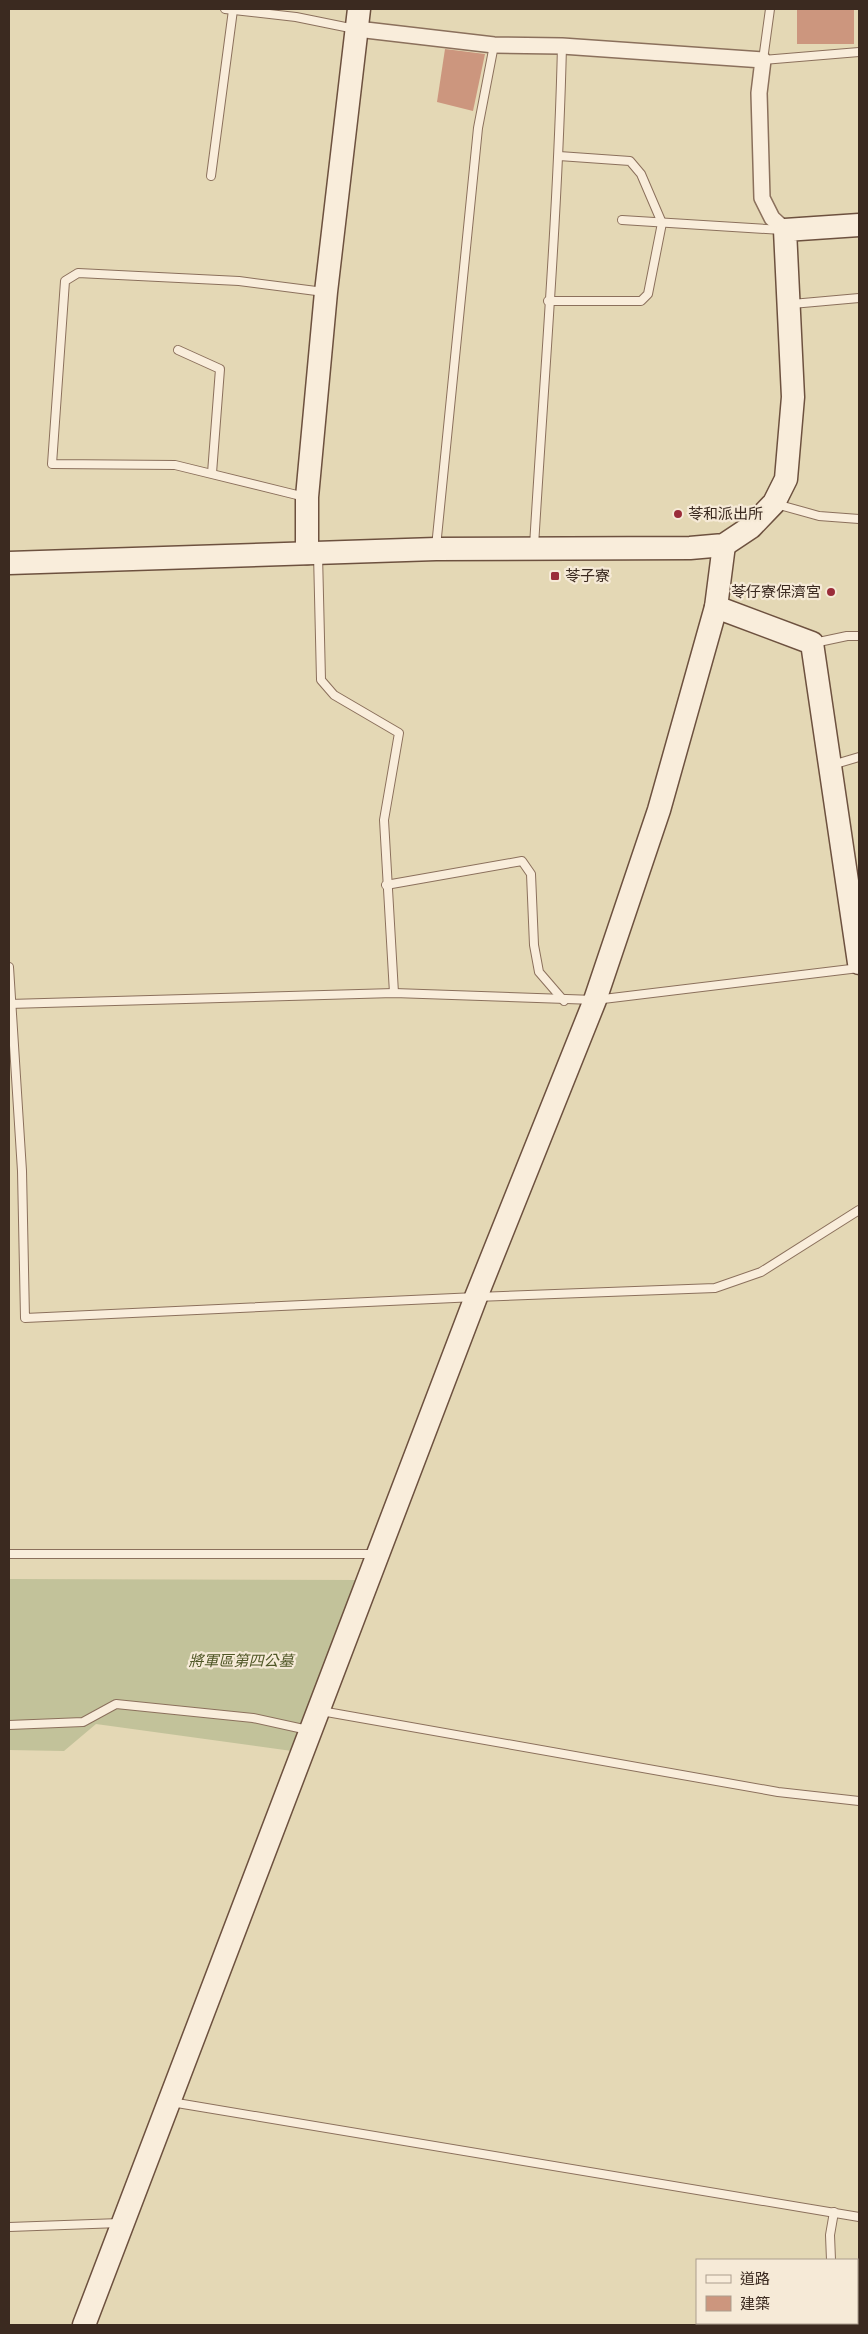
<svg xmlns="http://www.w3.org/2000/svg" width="868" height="2334" viewBox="0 0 868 2334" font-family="Literata,'Noto Sans TC',serif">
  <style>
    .farmland { fill: #e4d8b5; fill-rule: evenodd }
    .cemetery { fill: #c2c29a }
    .building { fill: #cc967e }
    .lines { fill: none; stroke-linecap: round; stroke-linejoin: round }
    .lane-casing { stroke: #8b705c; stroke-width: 10 }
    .street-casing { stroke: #8b705c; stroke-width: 18 }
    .secondary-casing { stroke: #6d513f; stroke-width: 25 }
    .lane { stroke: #f9eddb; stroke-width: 8 }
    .street { stroke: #f9eddb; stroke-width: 15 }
    .secondary { stroke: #f9eddb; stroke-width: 22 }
    .poi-dot { fill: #9a2c39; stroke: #f6ead7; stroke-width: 2 }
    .labels { text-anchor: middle; stroke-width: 4.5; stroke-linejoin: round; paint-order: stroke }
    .poi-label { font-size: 15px; fill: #3b2a20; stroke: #f6ead7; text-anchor: start }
    .park-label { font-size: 15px; font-style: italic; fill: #505727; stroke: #f6ead7 }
  </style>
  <rect width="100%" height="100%" fill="#efdfc7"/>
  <path class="farmland" d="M9,9h850v2316h-850zM697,2260h160v63h-160z"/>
  <polygon class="cemetery" points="9,1579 360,1580 292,1751 96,1724 64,1751 9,1750"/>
  <g class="building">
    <rect x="797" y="9" width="57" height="35"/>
    <polygon points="445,49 485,54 473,111 437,102"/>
  </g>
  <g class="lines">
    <g class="lane-casing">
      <g id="lane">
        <polyline points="225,9 296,17 355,29"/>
        <polyline points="770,9 763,60 859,52"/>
        <polyline points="211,176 233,10"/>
        <polyline points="622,220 782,230"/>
        <polyline points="548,301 641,301 648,294 662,223 641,174 630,161 559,156"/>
        <polyline points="792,304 859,298"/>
        <polyline points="178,350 220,369 212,473"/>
        <polyline points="305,497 175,465 52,464 65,281 78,273 239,281 324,292"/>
        <polyline points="776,504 819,516 859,519"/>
        <path d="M534,546c10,-167 24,-333 28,-500"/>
        <polyline points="436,547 478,128 494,45"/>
        <polyline points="318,554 321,680 334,695 399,733 384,820 394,993"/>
        <polyline points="814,643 847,636 859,636"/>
        <polyline points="832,765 859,757"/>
        <polyline points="386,885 522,861 531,874 534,945 539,972 564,1001"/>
        <polyline points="9,967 22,1171 25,1318 476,1297 715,1288 761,1272 859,1210"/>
        <polyline points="9,1004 394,993 595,1000 859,968"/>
        <polyline points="9,1554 374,1554"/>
        <polyline points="321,1711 778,1792 859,1801"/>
        <polyline points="9,1725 83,1722 116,1704 253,1718 308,1730"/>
        <polyline points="171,2102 859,2217"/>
        <polyline points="9,2227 120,2223"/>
        <polyline points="831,2260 830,2235 834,2212"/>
        <polyline points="845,2325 846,2323"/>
      </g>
    </g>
    <g class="street-casing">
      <polyline id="street" points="357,29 494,45 562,46 763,60 759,93 762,198 772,218 785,230"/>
    </g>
    <g class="secondary-casing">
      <g id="secondary">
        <polyline points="307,553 307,497 326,292 359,9"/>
        <polyline points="9,563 436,549 690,548 724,545 751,527 774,503 786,479 793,397 785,230 859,225"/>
        <polyline points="716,607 812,643 859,963"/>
        <polyline points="84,2325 476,1297 595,1000 659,810 716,607 724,545"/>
      </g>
    </g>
    <use href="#lane" class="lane"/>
    <use href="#street" class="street"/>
    <use href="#secondary" class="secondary"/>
  </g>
  <g class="poi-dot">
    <circle cx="678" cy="514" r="5"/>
    <rect x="550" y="571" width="10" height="10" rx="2.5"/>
    <circle cx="831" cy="592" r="5"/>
  </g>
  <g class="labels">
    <g class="poi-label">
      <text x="688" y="519">苓和派出所</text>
      <text x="565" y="581">苓子寮</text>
      <text x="821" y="597" text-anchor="end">苓仔寮保濟宮</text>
    </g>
    <g class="park-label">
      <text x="241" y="1666">將軍區第四公墓</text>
    </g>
  </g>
  <rect width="868" height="2334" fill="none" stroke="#3b2a20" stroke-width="20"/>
  <rect x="696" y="2259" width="162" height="65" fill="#f6ead7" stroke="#ab9d8e"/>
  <rect x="706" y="2275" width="25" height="8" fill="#f9eddb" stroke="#ab9d8e"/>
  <text x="740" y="2284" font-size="15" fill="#3b2a20">道路</text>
  <rect x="706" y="2296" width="25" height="15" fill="#cc967e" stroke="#ab9d8e"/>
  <text x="740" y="2309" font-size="15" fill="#3b2a20">建築</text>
</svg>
